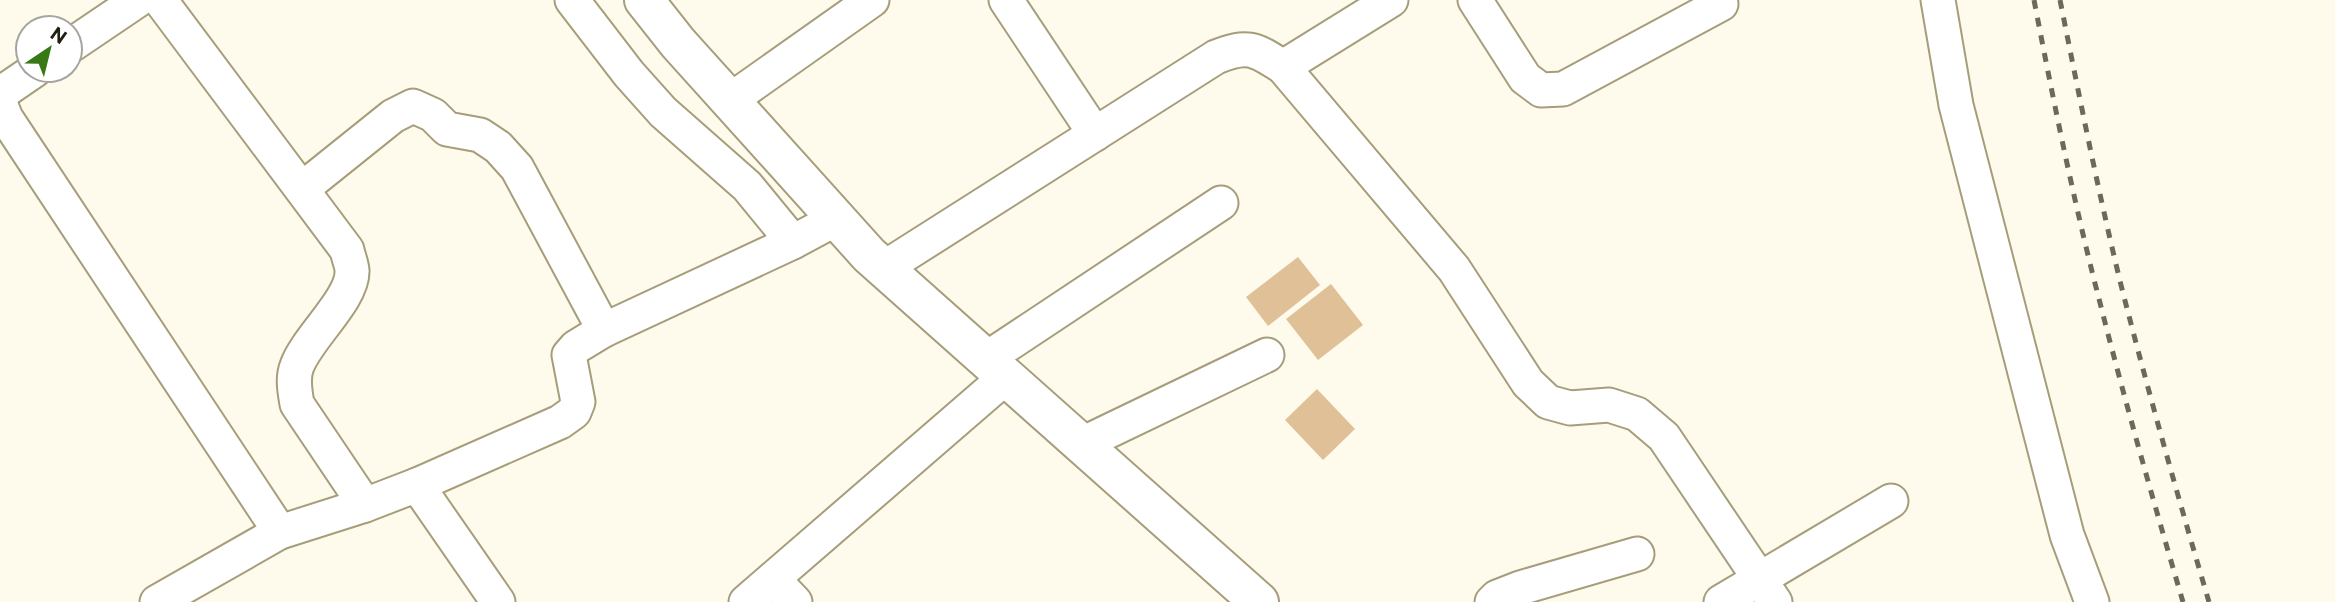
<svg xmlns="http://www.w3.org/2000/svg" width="2335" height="602" viewBox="0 0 2335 602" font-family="Commissioner,sans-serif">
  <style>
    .building { fill: #dfc097 }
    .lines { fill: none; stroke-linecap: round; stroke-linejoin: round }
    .minor-casing { stroke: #a69d7a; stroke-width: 37 }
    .tertiary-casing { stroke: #a69d7a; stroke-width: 42 }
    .minor { stroke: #fff; stroke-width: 33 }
    .tertiary { stroke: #fff; stroke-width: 38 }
    .rail { stroke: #6c685b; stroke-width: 5; stroke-dasharray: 9 9; stroke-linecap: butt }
  </style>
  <rect width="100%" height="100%" fill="#fefbec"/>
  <g class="building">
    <polygon points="1298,257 1320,285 1268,326 1246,297"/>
    <polygon points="1331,284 1363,325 1318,360 1286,319"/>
    <polygon points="1317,389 1355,429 1323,460 1285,420"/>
  </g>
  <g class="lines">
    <g class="minor-casing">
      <g id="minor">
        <path d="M160,0l187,250c1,6 5,15 5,21 1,28 -45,67 -55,95 -5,12 -2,26 0,38l68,101"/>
        <polyline points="572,0 629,74 663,112 747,186 793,242"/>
        <polyline points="1006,0 1095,134"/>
        <polyline points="1475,0 1525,78 1541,90 1563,89 1721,4"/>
        <polyline points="1938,0 1956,105 2067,535 2092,602"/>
        <polyline points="70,46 138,0"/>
        <polyline points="1283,67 1391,0"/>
        <polyline points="0,94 35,70"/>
        <polyline points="729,101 872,0"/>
        <polyline points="0,103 6,118 280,532"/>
        <polyline points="302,189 393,116 413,106 433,115 447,129 480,135 498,147 517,168 604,330"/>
        <path d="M884,268l332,-211c32,-13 39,-8 67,10l171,202 74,114 20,19 22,6 39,-3 28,9 27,23 111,165"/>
        <polyline points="986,359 1221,203"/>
        <polyline points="1082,444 1267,355"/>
        <polyline points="417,485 498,602"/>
        <polyline points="773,579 795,602"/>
        <polyline points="157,602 280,532 365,505 417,485 560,422 574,412 578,402 569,355 576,347 604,330 793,242 836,219"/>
        <polyline points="746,602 1006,377"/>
        <polyline points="1492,602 1497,597 1520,588 1637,554"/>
        <polyline points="1721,602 1891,501"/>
      </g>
    </g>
    <g class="tertiary-casing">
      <polyline id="tertiary" points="644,0 678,43 869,255 1259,602"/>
    </g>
    <use href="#minor" class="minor"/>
    <use href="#tertiary" class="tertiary"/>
    <g class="rail">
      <path d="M2034,0c19,99 39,198 64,295 26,103 55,205 85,307"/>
      <path d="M2060,0c19,95 38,191 61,285 27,106 57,212 88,317"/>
    </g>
  </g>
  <g transform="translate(49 49) rotate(35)"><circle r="33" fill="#ffffff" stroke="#a7a5a0" stroke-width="2"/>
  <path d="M0-5L12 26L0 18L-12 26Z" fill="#387815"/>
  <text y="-10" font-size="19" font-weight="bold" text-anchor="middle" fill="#221e11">N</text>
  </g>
</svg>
